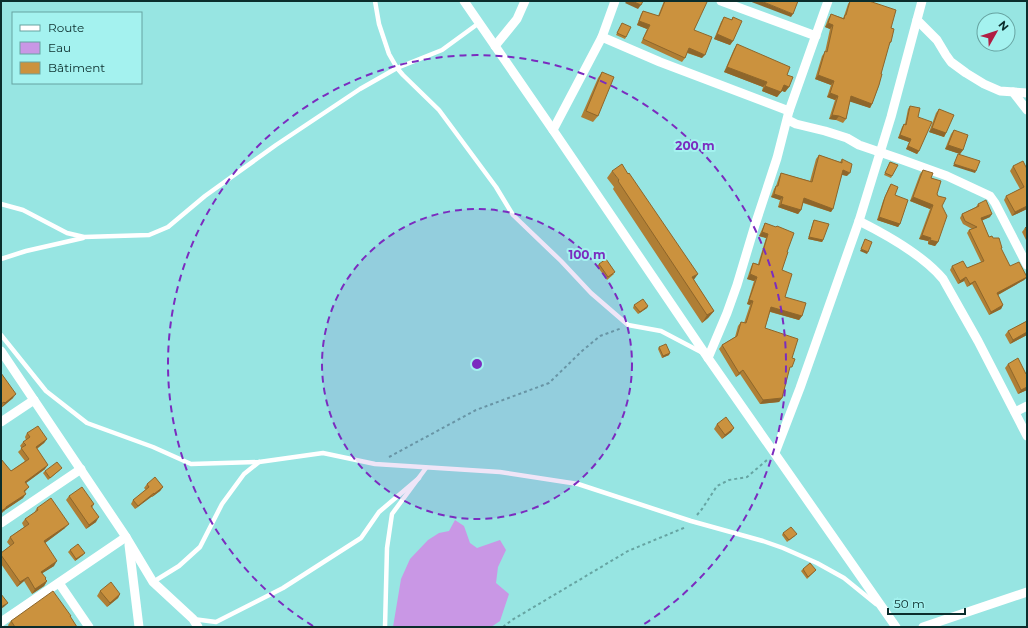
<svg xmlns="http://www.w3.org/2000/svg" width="1028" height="628" viewBox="0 0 1028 628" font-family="Montserrat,sans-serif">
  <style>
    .water { fill: #c997e5 }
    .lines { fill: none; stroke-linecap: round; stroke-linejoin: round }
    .path { stroke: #66a4a2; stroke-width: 2; stroke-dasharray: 3 3; stroke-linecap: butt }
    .service { stroke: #fff; stroke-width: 4.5 }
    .minor { stroke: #fff; stroke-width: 9 }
    .wall { fill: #af7e35 }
    .shaded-wall { fill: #8e662b }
    .building { fill: #cb923e; stroke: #8e662b }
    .ring { fill: none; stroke: #7b2cbf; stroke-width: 2; stroke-dasharray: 7 5 }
    .centre { fill: #7b2cbf; stroke: #a4f2ef; stroke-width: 2 }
    .ring-label { font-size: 12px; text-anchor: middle; font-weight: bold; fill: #7b2cbf; stroke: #a4f2ef; stroke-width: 4; stroke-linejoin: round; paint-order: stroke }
  </style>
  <rect width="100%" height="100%" fill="#97e5e2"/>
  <polygon class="water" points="455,520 464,526 470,543 477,548 500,540 506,550 498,567 496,583 509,594 500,621 491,627 393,627 401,579 410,559 428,540 439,533 449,531"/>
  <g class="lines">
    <g class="path">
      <polyline points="389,457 476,410 549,383 582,351 600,336 622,328"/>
      <polyline points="697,515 702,509 717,486 729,480 747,477 767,460"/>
      <polyline points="503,627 512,620 628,551 686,527"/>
    </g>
    <g class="service">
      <polyline points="375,1 379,24 389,54 397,68 403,75 439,110 496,187 513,215 561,261 591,293 628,325 661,331 701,352"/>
      <polyline points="1,204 23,210 67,233 84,237 149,235 168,227 205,196 276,145 360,89 397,68 442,50 479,23"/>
      <polyline points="1,259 26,251 83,238"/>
      <polyline points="1,335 46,391 87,423 153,447 191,464 259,462 323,453 375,464 500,472 578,484 691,521 763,541 783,548 817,563 844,578 876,604"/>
      <polyline points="153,582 179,566 200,547 222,504 244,474 259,462"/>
      <polyline points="193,619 216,622 283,588 361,538 379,512 419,478"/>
      <polyline points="385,627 387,548 392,514 426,468"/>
    </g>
    <g class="minor">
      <polyline points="464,1 553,130 708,358 896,627"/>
      <polyline points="721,1 816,36"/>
      <polyline points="917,20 937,40 946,55 951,62 966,73 984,84 1000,91 1027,93"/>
      <polyline points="602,37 660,62 789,111"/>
      <polyline points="495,46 517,19 525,1"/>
      <polyline points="1013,92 1027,110"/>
      <polyline points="788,120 796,124 825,131 847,138 859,145 900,159 947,176 990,196 995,203 1027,265"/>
      <polyline points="553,130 602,37 615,1"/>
      <path d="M859,221c28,14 64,34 84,58l35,62 49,95"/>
      <polyline points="1,351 126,537 153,582 193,619 198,627"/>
      <polyline points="708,358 727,313 737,285 755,225 777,158 789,111 828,1"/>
      <polyline points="1015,412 1027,406"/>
      <polyline points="1,422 34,400"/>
      <polyline points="775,453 800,388 859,221 891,117 922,1"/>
      <polyline points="1,523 81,469"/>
      <polyline points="129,545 139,627"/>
      <polyline points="59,583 89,627"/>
      <polyline points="1,622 126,537"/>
      <polyline points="923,627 1027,592"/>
    </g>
  </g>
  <g class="wall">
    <polygon points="664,1 705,1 694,30 702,58 687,53 685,58 682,62 641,43 647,29 637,25 641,14 643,11 658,16"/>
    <polygon points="850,1 869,1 891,28 891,42 888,46 881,74 879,85 878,88 872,104 870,108 850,101 846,119 843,123 836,120 829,119 835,100 827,97 831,85 815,79 822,56 825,52 830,29 825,27 828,19 831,14 843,18 844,16 848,4"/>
    <polygon points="724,17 731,20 733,17 733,41 730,45 714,39 721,22"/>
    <polygon points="622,23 626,37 625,39 616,35"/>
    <polygon points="737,44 787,75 789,87 785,92 782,91 777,97 762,91 763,87 724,72 734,49"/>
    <polygon points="602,72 598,116 593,122 581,117 598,78"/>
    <polygon points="910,106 918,117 919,151 917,154 906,149 909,142 898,138 902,127 904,124 905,124 908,109"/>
    <polygon points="939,109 946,133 944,137 929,132 936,113"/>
    <polygon points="954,130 963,150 960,154 945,149 951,134"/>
    <polygon points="819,155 840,162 842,159 847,176 842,175 831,212 803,203 801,210 798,214 778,207 780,200 771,197 774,189 776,186 779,177 781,173 810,181 816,159"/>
    <polygon points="890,162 892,176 891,178 884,175"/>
    <polygon points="1013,166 1027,169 1027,209 1012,216 1004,200 1006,196 1020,189 1010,171"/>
    <polygon points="923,170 931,178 942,206 938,242 935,246 928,244 928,241 919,239 930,209 910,201 920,174"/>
    <polygon points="612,171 694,280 714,311 708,318 702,323 613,189 614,187 607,178"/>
    <polygon points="891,184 900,224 898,227 877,220 883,201 889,187"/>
    <polygon points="978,204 990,217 982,220 989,237 993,238 1001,249 1010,266 1027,277 1024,280 998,295 1003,305 1001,309 989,315 972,284 967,287 964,281 958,284 950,270 952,266 967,268 981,262 967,233 969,230 972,229 963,224 960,218 962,214 976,207"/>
    <polygon points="814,220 823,240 822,242 808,239 813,222"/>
    <polygon points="765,223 787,252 782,270 785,297 802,316 799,320 770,312 765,328 792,358 782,398 779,402 760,404 740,374 736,377 719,349 722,345 735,337 738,326 741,322 744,323 750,305 747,304 754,281 747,279 751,267 753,263 758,264 766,238 759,236 763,227"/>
    <polygon points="1027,226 1027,242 1022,232 1025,228"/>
    <polygon points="599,264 614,274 607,280 597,266"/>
    <polygon points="634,305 648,306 647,308 638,314 633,308"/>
    <polygon points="1027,321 1027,335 1010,344 1005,335 1008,331"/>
    <polygon points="659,347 669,355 662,358 658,349"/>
    <polygon points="1008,364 1026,374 1027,390 1018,394 1005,368"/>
    <polygon points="1,373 13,398 1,408"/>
    <polygon points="717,424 734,428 731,432 722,439 714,429"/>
    <polygon points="27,433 47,439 44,443 37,449 45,469 26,483 29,487 25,492 23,498 5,510 4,512 11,471 25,461 18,452 22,448 20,446 23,442 26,440 25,437"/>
    <polygon points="60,470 48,480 43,473 45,471"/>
    <polygon points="147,484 163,487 160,491 152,497 151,497 135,509 131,504 133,500 146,490 144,488"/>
    <polygon points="69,496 94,504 92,508 96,522 86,529 66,500"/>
    <polygon points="37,508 65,528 45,543 54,566 42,573 47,581 44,586 32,594 24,581 17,587 1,564 1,553 10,546 7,542 10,537 24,527 22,523 25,519 34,513"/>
    <polygon points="783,533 795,536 787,542 782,535"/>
    <polygon points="70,550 83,555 75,561 68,552"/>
    <polygon points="803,569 816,570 807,579 801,571"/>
    <polygon points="100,591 120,594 118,598 107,607 97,596"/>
    <polygon points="71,616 70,617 77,627 9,627 8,625 11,621"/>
  </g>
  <g class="shaded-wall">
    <polygon points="627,1 632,1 641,5 638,9 625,3"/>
    <polygon points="749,1 761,1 793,14 791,17"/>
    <polygon points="639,21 650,25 647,29 637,25"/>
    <polygon points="828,23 833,25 830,29 825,27"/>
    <polygon points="717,34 733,41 730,45 714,39"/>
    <polygon points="689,48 705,55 702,58 686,52"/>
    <polygon points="727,67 767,82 763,87 724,72"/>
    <polygon points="818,75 834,81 831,85 815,79"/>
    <polygon points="784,85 789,87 785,92 780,90"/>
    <polygon points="765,86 781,92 777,97 762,91"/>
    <polygon points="830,93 838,96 835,100 827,97"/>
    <polygon points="851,96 872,104 870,108 848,101"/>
    <polygon points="832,115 839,116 836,120 829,119"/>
    <polygon points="932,128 946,133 944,137 929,132"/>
    <polygon points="900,135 911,139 909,142 898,138"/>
    <polygon points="948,145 963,150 960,154 945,149"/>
    <polygon points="908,146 919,151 917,154 906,149"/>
    <polygon points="954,164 976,171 975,173 953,166"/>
    <polygon points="843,170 850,173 847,176 840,174"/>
    <polygon points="774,194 783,197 780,200 771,197"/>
    <polygon points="913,197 933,205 930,209 910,201"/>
    <polygon points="804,198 833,209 831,212 802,202"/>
    <polygon points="781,204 801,210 798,214 778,207"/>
    <polygon points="1027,206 1027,209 1012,216 1015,212"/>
    <polygon points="992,214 990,217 979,222 981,218"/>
    <polygon points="879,217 900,224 898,227 877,220"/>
    <polygon points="762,232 768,234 766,238 759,236"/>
    <polygon points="922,235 931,238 928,241 919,239"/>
    <polygon points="809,237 823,240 822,242 808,239"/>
    <polygon points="930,240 938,242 935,246 928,244"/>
    <polygon points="861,249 868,252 867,254 860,251"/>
    <polygon points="698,274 693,281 692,277"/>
    <polygon points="750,274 757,277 754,281 747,279"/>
    <polygon points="966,277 964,281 958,284 960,281"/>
    <polygon points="1027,277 1024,280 994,297 997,293"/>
    <polygon points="975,281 972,284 967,287 970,284"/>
    <polygon points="749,300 753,301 750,305 747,304"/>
    <polygon points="1003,305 1001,309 989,315 991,312"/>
    <polygon points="648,306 647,308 638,314 640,312"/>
    <polygon points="771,307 802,316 799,320 768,311"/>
    <polygon points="714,311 708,318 702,323 707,315"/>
    <polygon points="1027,332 1027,335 1010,344 1013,340"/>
    <polygon points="670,353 669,355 662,358 663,356"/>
    <polygon points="743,370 740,374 736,377 739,373"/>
    <polygon points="1027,387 1027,390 1018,394 1021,390"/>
    <polygon points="16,394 13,398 1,408 5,403"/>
    <polygon points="782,398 779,402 760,404 763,400"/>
    <polygon points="734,428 731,432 722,439 725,435"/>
    <polygon points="47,439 44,443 33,451 36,447"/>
    <polygon points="48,465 45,469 22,486 25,482"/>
    <polygon points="163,487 160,491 152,497 154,494"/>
    <polygon points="154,493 151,497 135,509 138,506"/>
    <polygon points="26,494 23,498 5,510 1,514 1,511 6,507"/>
    <polygon points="99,517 96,522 86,529 89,525"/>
    <polygon points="69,524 65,528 41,546 44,541"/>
    <polygon points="85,553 83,555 75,561 76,559"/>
    <polygon points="57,561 54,566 38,576 41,572"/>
    <polygon points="28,577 24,581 17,587 20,582"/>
    <polygon points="47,581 44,586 32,594 35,589"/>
    <polygon points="120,594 118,598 107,607 110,603"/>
    <polygon points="8,603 5,606 1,609 1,607"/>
  </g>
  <g class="building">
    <polygon points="632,1 643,1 641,5"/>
    <polygon points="665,1 705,1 707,2 694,30 712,37 705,55 689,48 685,58 643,39 650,25 639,21 643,11 659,16"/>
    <polygon points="761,1 798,1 793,14"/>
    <polygon points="850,1 869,1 896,10 891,28 894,29 891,42 890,42 881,74 882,74 879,85 872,104 851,96 846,119 839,116 832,115 838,96 830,93 834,81 818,75 825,51 827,52 833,25 828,23 831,14 844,19 845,15 846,15"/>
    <polygon points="724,17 732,20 733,17 742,21 733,41 717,34"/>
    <polygon points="622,23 631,27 626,37 617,33"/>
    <polygon points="737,44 790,67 787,75 793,77 789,87 784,85 781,92 765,86 767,82 727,67"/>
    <polygon points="602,72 614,77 598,116 586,111"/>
    <polygon points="910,106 920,108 918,117 932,122 919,151 908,146 911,139 900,135 904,124 906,125"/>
    <polygon points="939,109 954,115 946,133 932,128"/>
    <polygon points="954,130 968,135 963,150 948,145"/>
    <polygon points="958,154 980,161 976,171 954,164"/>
    <polygon points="819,155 842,163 842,159 852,164 850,173 843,170 833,209 804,198 801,210 781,204 783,197 774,194 776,186 778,186 781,173 812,182"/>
    <polygon points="1023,161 1027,169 1027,206 1015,212 1006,196 1024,187 1013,166"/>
    <polygon points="890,162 898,165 892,176 885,173"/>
    <polygon points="622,164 628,174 629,173 698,274 692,277 714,311 707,315 618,181 619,180 612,171"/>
    <polygon points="923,170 933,173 931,178 941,181 937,194 938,196 946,198 942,206 947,216 938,242 930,240 931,238 922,235 933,205 913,197"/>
    <polygon points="891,184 898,187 895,195 908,200 900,224 879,217 885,197"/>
    <polygon points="986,200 992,214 981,218 989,237 992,236 993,238 999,238 1002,248 1001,248 1010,266 1019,262 1027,277 997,293 1003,305 991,312 975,281 970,284 966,277 960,281 952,266 963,261 967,268 984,261 969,230 977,227 965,221 962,214 979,206 978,204"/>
    <polygon points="814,220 829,224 823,240 809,237"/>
    <polygon points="765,223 776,227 777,226 794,233 787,252 788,252 782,270 792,274 785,297 806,303 802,316 771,307 765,328 798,339 792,358 795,359 792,367 790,367 782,398 763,400 743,370 739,373 722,345 737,336 741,322 746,323 753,301 749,300 757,277 750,274 753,263 759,265 768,234 762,232"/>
    <polygon points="1027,226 1027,232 1025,228"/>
    <polygon points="865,239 872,242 868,252 861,249"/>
    <polygon points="606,259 615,272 608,277 599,264"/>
    <polygon points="643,299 648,306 640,312 634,305"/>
    <polygon points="1027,321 1027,332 1013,340 1008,331"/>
    <polygon points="666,344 670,353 663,356 659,347"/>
    <polygon points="1018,358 1026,374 1027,374 1027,387 1021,390 1008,364"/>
    <polygon points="1,373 16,394 5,403 4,402 1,404"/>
    <polygon points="726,417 734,428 725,435 717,424"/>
    <polygon points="38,426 47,439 36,447 48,465 25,482 29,487 24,491 26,494 6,507 6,508 1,511 1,459 11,471 29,459 21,448 26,445 23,442 30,437 27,433"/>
    <polygon points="57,462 62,468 50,478 45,471"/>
    <polygon points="155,477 163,487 154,494 154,493 138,506 133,500 149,487 147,484"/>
    <polygon points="82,487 94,504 91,506 99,517 89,525 69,496"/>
    <polygon points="51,498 69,524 44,541 57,561 41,572 46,578 45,579 47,581 35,589 28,577 20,582 1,555 1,553 14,543 10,537 29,524 25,519 38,510 37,508"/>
    <polygon points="791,527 797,534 789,540 783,533"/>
    <polygon points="78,544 85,553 76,559 70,550"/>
    <polygon points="810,563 816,570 808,577 803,569"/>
    <polygon points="111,582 120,594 110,603 100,591"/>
    <polygon points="53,591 71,616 70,616 77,627 15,627 11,621"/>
    <polygon points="1,594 8,603 1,607"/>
  </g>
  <circle cx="477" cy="364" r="155" fill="#7b2cbf" fill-opacity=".12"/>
  <g class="ring">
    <circle cx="477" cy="364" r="155"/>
    <path d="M313 626A309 309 0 1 1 641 626"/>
  </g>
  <circle cx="477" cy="364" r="6" class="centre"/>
  <g class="ring-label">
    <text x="695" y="150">200 m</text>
    <text x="587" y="259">100 m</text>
  </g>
  <rect width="1028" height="628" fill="none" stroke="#0b2d2c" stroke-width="4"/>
  <rect x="12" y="12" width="130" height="72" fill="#a4f2ef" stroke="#67a3a1"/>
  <rect x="20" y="25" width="20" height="6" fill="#ffffff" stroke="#67a3a1"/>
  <text x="48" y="32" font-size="12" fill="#0b2d2c">Route</text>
  <rect x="20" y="42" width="20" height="12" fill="#c997e5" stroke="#67a3a1"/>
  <text x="48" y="52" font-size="12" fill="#0b2d2c">Eau</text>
  <rect x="20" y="62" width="20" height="12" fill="#cb923e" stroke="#67a3a1"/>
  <text x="48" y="72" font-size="12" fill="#0b2d2c">Bâtiment</text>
  <g transform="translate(996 32) rotate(51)"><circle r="19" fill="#a4f2ef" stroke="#67a3a1"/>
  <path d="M0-3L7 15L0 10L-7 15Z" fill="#b01d43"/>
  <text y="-6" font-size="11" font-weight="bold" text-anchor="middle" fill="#0b2d2c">N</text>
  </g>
  <path d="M888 608v6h77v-6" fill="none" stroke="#0b2d2c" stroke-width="2"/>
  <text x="894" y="608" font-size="12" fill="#0b2d2c" stroke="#a4f2ef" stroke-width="3" paint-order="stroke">50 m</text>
</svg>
